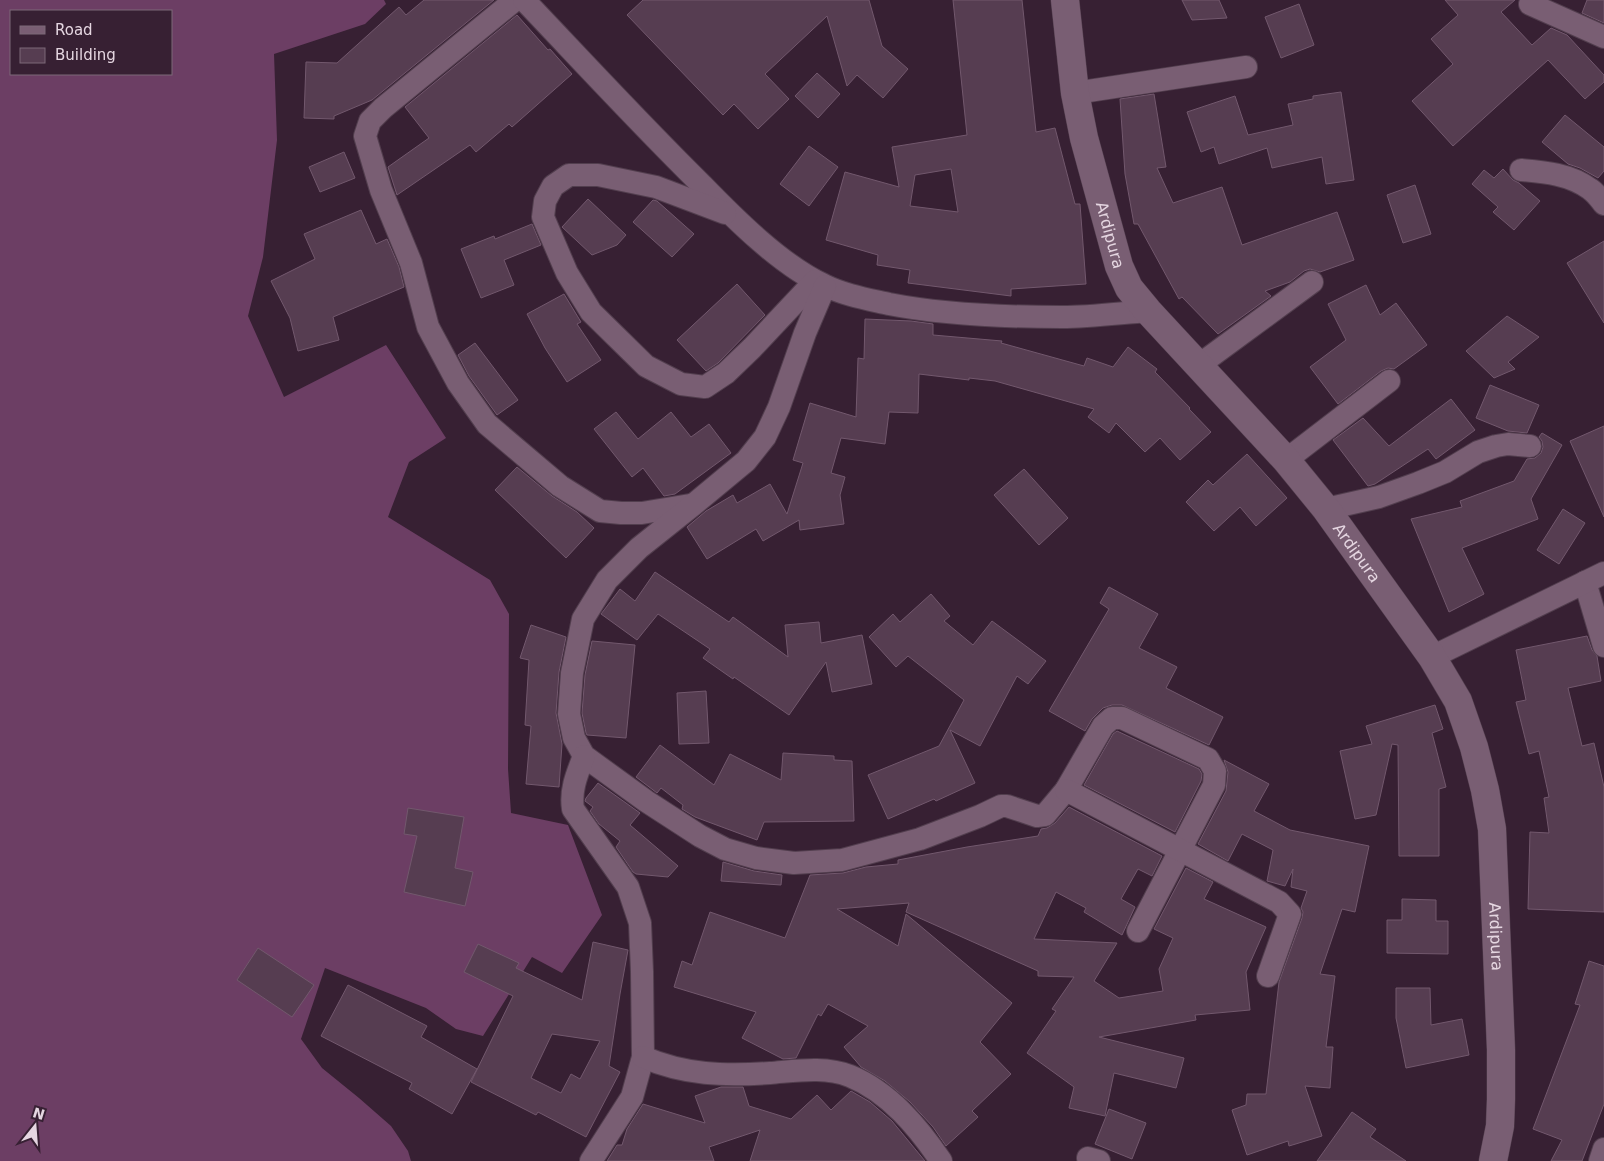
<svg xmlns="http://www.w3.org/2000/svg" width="1604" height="1161" viewBox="0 0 1604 1161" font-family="'DejaVu Sans',sans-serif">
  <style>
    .forest { fill: #6c3e64; fill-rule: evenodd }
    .building { fill: #563d51; stroke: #72586d; fill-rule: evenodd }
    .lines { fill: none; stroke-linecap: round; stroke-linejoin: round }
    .street-casing { stroke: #523e4e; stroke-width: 24 }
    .secondary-casing { stroke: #523e4e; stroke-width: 29 }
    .street { stroke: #795e73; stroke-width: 22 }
    .secondary { stroke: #795e73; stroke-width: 28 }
    .labels { text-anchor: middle; stroke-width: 4; stroke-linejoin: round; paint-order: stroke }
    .street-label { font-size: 16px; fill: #e5d6e1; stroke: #372033 }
  </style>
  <rect width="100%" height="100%" fill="#372033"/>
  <path class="forest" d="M0,0h384l2,4 -21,20 -91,30 3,86 -14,117 -15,59 36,81 102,-52 60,93 -37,24 -21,55 102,63 19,34 -1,155 3,44 57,12 34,90 -40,58 -30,-16 -49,79 -27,-7 -30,-21 -101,-40 -24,71 21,29 37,30 32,28 17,25 3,10h-411zM11,11h160v63h-160z"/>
  <g class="building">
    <polygon points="424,0 494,0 372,100 334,116 334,119 304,118 306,62 337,63 399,7 406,15"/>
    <polygon points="643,0 869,0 882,46 908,69 883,98 857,75 847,86 827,16 765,74 789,99 758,129 734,104 723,115 627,15"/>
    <path d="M953,0h69l14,132 19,-4 20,76h5l6,80 -75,5v7l-103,-13 2,-13 -33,-5 1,-10 -52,-15 19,-68 54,15 -7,-40 75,-12zM951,169l7,43 -48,-6 5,-31z"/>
    <polygon points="1182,0 1219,0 1227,18 1192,20"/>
    <polygon points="1445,0 1515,0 1501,12 1532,45 1551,28 1567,35 1604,75 1604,82 1585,99 1548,60 1453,146 1412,101 1453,64 1431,39 1458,15"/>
    <polygon points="1587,0 1604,0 1604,23 1582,13"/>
    <polygon points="1299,4 1314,45 1281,58 1265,17"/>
    <polygon points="517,15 548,50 550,49 572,74 512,127 509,124 476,152 470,145 397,195 388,167 429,138 405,107"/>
    <polygon points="817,73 840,94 818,118 795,96"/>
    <polygon points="1341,92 1354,180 1326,184 1322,157 1272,168 1267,148 1219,164 1214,147 1201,152 1187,112 1235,96 1248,135 1293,125 1288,104 1313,99 1313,96"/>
    <polygon points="1154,94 1166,167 1157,168 1173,203 1222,187 1242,245 1337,212 1354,260 1320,272 1310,269 1304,271 1290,282 1265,291 1271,296 1218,334 1182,297 1179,299 1138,224 1134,224 1125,174 1120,99"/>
    <polygon points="1565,115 1604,147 1604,171 1598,178 1580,168 1568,164 1542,142"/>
    <polygon points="809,146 838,167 809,206 780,184"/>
    <polygon points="344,152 355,178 320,192 309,167"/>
    <polygon points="1503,169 1513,180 1519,183 1540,201 1514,230 1493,212 1498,207 1472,184 1484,170 1494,178"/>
    <polygon points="1415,185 1431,234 1403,243 1387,195"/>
    <polygon points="588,199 626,235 617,245 592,255 562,227"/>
    <polygon points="653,200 657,201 694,234 672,257 633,222"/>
    <polygon points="361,210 376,244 387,239 399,267 404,287 333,317 339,340 298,351 290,318 271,281 315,259 304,234"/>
    <polygon points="532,224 541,245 504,260 514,285 481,298 461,249 494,236 495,239"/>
    <polygon points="1604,241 1604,323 1567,263"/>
    <polygon points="737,284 765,315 718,363 706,371 677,340"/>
    <polygon points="1366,285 1380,315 1396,303 1427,345 1394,369 1388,368 1381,371 1338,404 1310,367 1346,340 1328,304"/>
    <polygon points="564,294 581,322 577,324 601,360 567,382 545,348 527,314"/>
    <polygon points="1507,316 1539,337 1508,362 1515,369 1494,378 1466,351"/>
    <polygon points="865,319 911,321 933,324 933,335 1002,341 1001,343 1084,366 1087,358 1113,367 1128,347 1157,369 1155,372 1190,408 1189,409 1211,432 1180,460 1160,438 1145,452 1116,423 1109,433 1088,417 1094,409 995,381 969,378 969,380 919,374 918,413 889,412 885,444 841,438 831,473 845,477 840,495 844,524 800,530 799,520 763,541 756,529 707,559 687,527 706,511 733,495 737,503 770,484 787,514 803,463 793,460 810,403 856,417 858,358 864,359"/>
    <polygon points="475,343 518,400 497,415 469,376 458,355"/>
    <polygon points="1490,385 1539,405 1527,433 1508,431 1476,418"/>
    <polygon points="1451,399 1475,430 1436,459 1428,449 1375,484 1368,486 1333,440 1363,418 1389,446"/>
    <polygon points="616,412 638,439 671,412 691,437 709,424 731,453 675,494 664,496 643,468 632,477 594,429"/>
    <polygon points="1604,426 1604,517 1570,441"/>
    <polygon points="1542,433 1562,445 1531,499 1538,519 1462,548 1484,594 1449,612 1411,519 1462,507 1460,501 1514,481 1527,459 1535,458 1541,453 1543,447 1542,441 1539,437"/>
    <polygon points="1247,454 1287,498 1256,526 1240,507 1214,531 1186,502 1208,480 1213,485"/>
    <polygon points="517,467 552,496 577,512 594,528 566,558 495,490"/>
    <polygon points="1024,469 1068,518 1039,545 994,495"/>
    <polygon points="1563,509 1585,523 1559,564 1537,550"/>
    <polygon points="655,572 729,622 733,617 788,657 785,625 819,622 821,643 862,635 872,684 832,692 826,662 789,715 734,677 733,679 703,658 710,649 658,614 637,640 601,614 620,589 635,601"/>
    <polygon points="1109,587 1158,614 1139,648 1177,667 1166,688 1223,717 1209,745 1122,705 1112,705 1103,708 1092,719 1085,731 1049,711 1109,609 1100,603"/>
    <polygon points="931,594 950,616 944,621 973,645 992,621 1046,661 1028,684 1017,676 980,746 950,730 975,783 936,801 934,799 888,819 868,775 939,746 964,700 908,656 896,667 869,637 893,614 900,622"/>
    <polygon points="531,625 566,637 559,672 556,713 562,744 559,787 526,784 531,726 525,725 529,660 520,658"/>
    <polygon points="1587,636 1592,650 1597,656 1601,681 1568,688 1582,746 1594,743 1604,787 1604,912 1528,909 1530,832 1549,833 1544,798 1549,797 1539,751 1529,754 1516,702 1526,700 1516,650"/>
    <polygon points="592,641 635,645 626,738 587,735 586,733 582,713 585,675"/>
    <polygon points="706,691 709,743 679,744 677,693"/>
    <polygon points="1435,705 1443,729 1432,733 1446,787 1439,789 1439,856 1399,856 1398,745 1392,744 1376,815 1355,819 1340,751 1372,744 1366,726"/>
    <polygon points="1117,731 1199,769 1202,774 1201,781 1175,832 1084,785 1113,734"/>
    <polygon points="660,745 714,785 730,754 781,780 783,753 834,756 834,760 852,761 854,821 764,822 757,840 695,817 682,809 683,805 661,788 657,793 636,777"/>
    <polygon points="1224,760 1269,784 1254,811 1290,830 1369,846 1355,912 1342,909 1320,974 1335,976 1326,1047 1333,1047 1330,1088 1305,1086 1322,1136 1289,1146 1288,1141 1247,1155 1232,1110 1246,1105 1247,1094 1266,1094 1279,982 1302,918 1303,912 1301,908 1307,891 1291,887 1293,869 1285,886 1267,881 1273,850 1242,834 1228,861 1198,844 1226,791 1228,772"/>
    <polygon points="598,783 640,813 630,825 678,866 668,877 636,874 633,872 616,847 620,841 599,824 590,811 593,807 585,801 586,798"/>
    <polygon points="1069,807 1162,856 1152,876 1138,869 1121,899 1135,907 1122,935 1084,912 1086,908 1056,892 1034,939 1117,943 1094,981 1119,998 1163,991 1159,969 1173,938 1154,929 1186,868 1213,882 1204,899 1266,927 1246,972 1250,1010 1195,1015 1196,1020 1099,1037 1184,1058 1176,1088 1114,1073 1105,1116 1069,1108 1074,1087 1027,1053 1056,1011 1052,1009 1074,977 1038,976 1038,971 906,912 909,903 837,909 898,946 906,914 1012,1003 980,1042 1011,1074 972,1111 978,1117 946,1146 933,1127 910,1102 885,1081 861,1067 844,1047 868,1026 828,1004 821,1016 818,1014 796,1058 783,1059 742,1038 756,1012 674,987 682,961 692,965 710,912 785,938 810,875 843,873 866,867 898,864 898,860 967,847 1038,836 1041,829 1047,828 1055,823"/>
    <polygon points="408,808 464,817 455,868 473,872 465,906 404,892 417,836 404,834"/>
    <polygon points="723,862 754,871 782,875 781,885 721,881"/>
    <polygon points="1402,899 1436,900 1436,921 1448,921 1448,954 1387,953 1387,920 1402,920"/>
    <path d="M593,942l35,8 -8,44 -11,72 11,6 -34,65 -48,-25 -2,3 -65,-33 42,-86 -49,-24 14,-28 41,19 -3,5 66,32zM552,1034l48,7 -20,38 -9,-5 -10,19 -30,-15z"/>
    <polygon points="258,948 314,985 292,1017 237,980"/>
    <polygon points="1589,961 1604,966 1604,1104 1582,1161 1551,1161 1562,1140 1533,1129 1580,1005 1575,1004"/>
    <polygon points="348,985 427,1026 421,1037 477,1069 452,1114 409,1089 412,1083 321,1036"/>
    <polygon points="1396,988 1430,988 1431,1025 1462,1019 1469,1055 1406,1068 1396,1018"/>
    <polygon points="721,1087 743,1087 749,1106 791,1119 817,1095 831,1110 851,1091 870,1102 892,1121 925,1161 750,1161 760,1130 709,1147 714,1161 607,1161 617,1145 622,1145 627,1129 643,1104 705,1123 695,1096"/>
    <polygon points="1109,1109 1146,1123 1132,1159 1095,1144"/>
    <polygon points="1352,1112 1376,1129 1370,1137 1406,1161 1317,1161"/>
  </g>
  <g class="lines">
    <g class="street-casing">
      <g id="street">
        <polyline points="515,0 383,108 370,121 365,136 381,190 411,263 428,327 458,383 487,424 560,486 600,511 621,513 642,513 690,505"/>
        <path d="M524,0c59,62 117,125 178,185 33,34 79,80 122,100 20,10 43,14 65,19 56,11 115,13 173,13 29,0 58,-4 86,-6"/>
        <polyline points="1530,4 1604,37"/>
        <polyline points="1075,93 1246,67"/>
        <path d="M1521,170c24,2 49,4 69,19 6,4 10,10 14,15"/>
        <polyline points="725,213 656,187 598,175 569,175 553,186 545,201 543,217 567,273 591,312 646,366 681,384 705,387 726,373 752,348 815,281"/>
        <polyline points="825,286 805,333 779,407 765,437 746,461 693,505 639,548 607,580 583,619 572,673 569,714 574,738 584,756 646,801 700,836 725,849 756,858 794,863 842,860 920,839 980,816 1001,806 1007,806 1037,816 1045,815 1066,790 1103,726 1112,718 1122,718 1208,759 1215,771 1214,785 1138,931"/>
        <polyline points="1199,365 1312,282"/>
        <polyline points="1286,460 1389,381"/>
        <polyline points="1326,509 1379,497 1418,483 1445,472 1478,452 1496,446 1508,444 1530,446"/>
        <polyline points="1585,582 1604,646"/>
        <polyline points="1432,657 1604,573"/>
        <path d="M584,756c-7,18 -14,34 -11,53l55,78 12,36 2,49 1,85 -11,40 -41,64"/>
        <polyline points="1066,790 1279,902 1290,914 1268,976"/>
        <path d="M643,1057c42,18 81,19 127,16 26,-2 55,-7 80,3 39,16 68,51 91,85"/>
        <polyline points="1088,1158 1099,1161"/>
        <polyline points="1600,1161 1604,1149"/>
      </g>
    </g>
    <g class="secondary-casing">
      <g id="secondary">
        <path id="s1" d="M1065,0l10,93 9,45 35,128 10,22 19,23 138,149 40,49 106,148 26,44 16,46 11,43 7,39 9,221v49l-1,27 -7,35"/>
      </g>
    </g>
    <use href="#street" class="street"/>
    <use href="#secondary" class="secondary"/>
  </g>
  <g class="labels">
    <g class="street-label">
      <text dy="6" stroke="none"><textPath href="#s1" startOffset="240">Ardipura</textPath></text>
      <text dy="6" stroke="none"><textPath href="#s1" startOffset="646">Ardipura</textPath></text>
      <text dy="6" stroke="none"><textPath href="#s1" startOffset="1066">Ardipura</textPath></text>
    </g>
  </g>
  <rect x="10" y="10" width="162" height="65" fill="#372033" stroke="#7d6979"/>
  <rect x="20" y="26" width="25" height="8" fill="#795e73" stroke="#7d6979"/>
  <text x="55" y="35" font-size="15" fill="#e5d6e1">Road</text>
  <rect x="20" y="48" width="25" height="15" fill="#563d51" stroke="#7d6979"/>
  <text x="55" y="60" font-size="15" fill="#e5d6e1">Building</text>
  <g transform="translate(35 1126) rotate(17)" stroke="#372033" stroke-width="4" paint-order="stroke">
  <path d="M0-4L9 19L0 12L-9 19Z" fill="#e5d6e1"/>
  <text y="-8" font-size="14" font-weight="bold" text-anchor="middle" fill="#e5d6e1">N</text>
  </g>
</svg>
